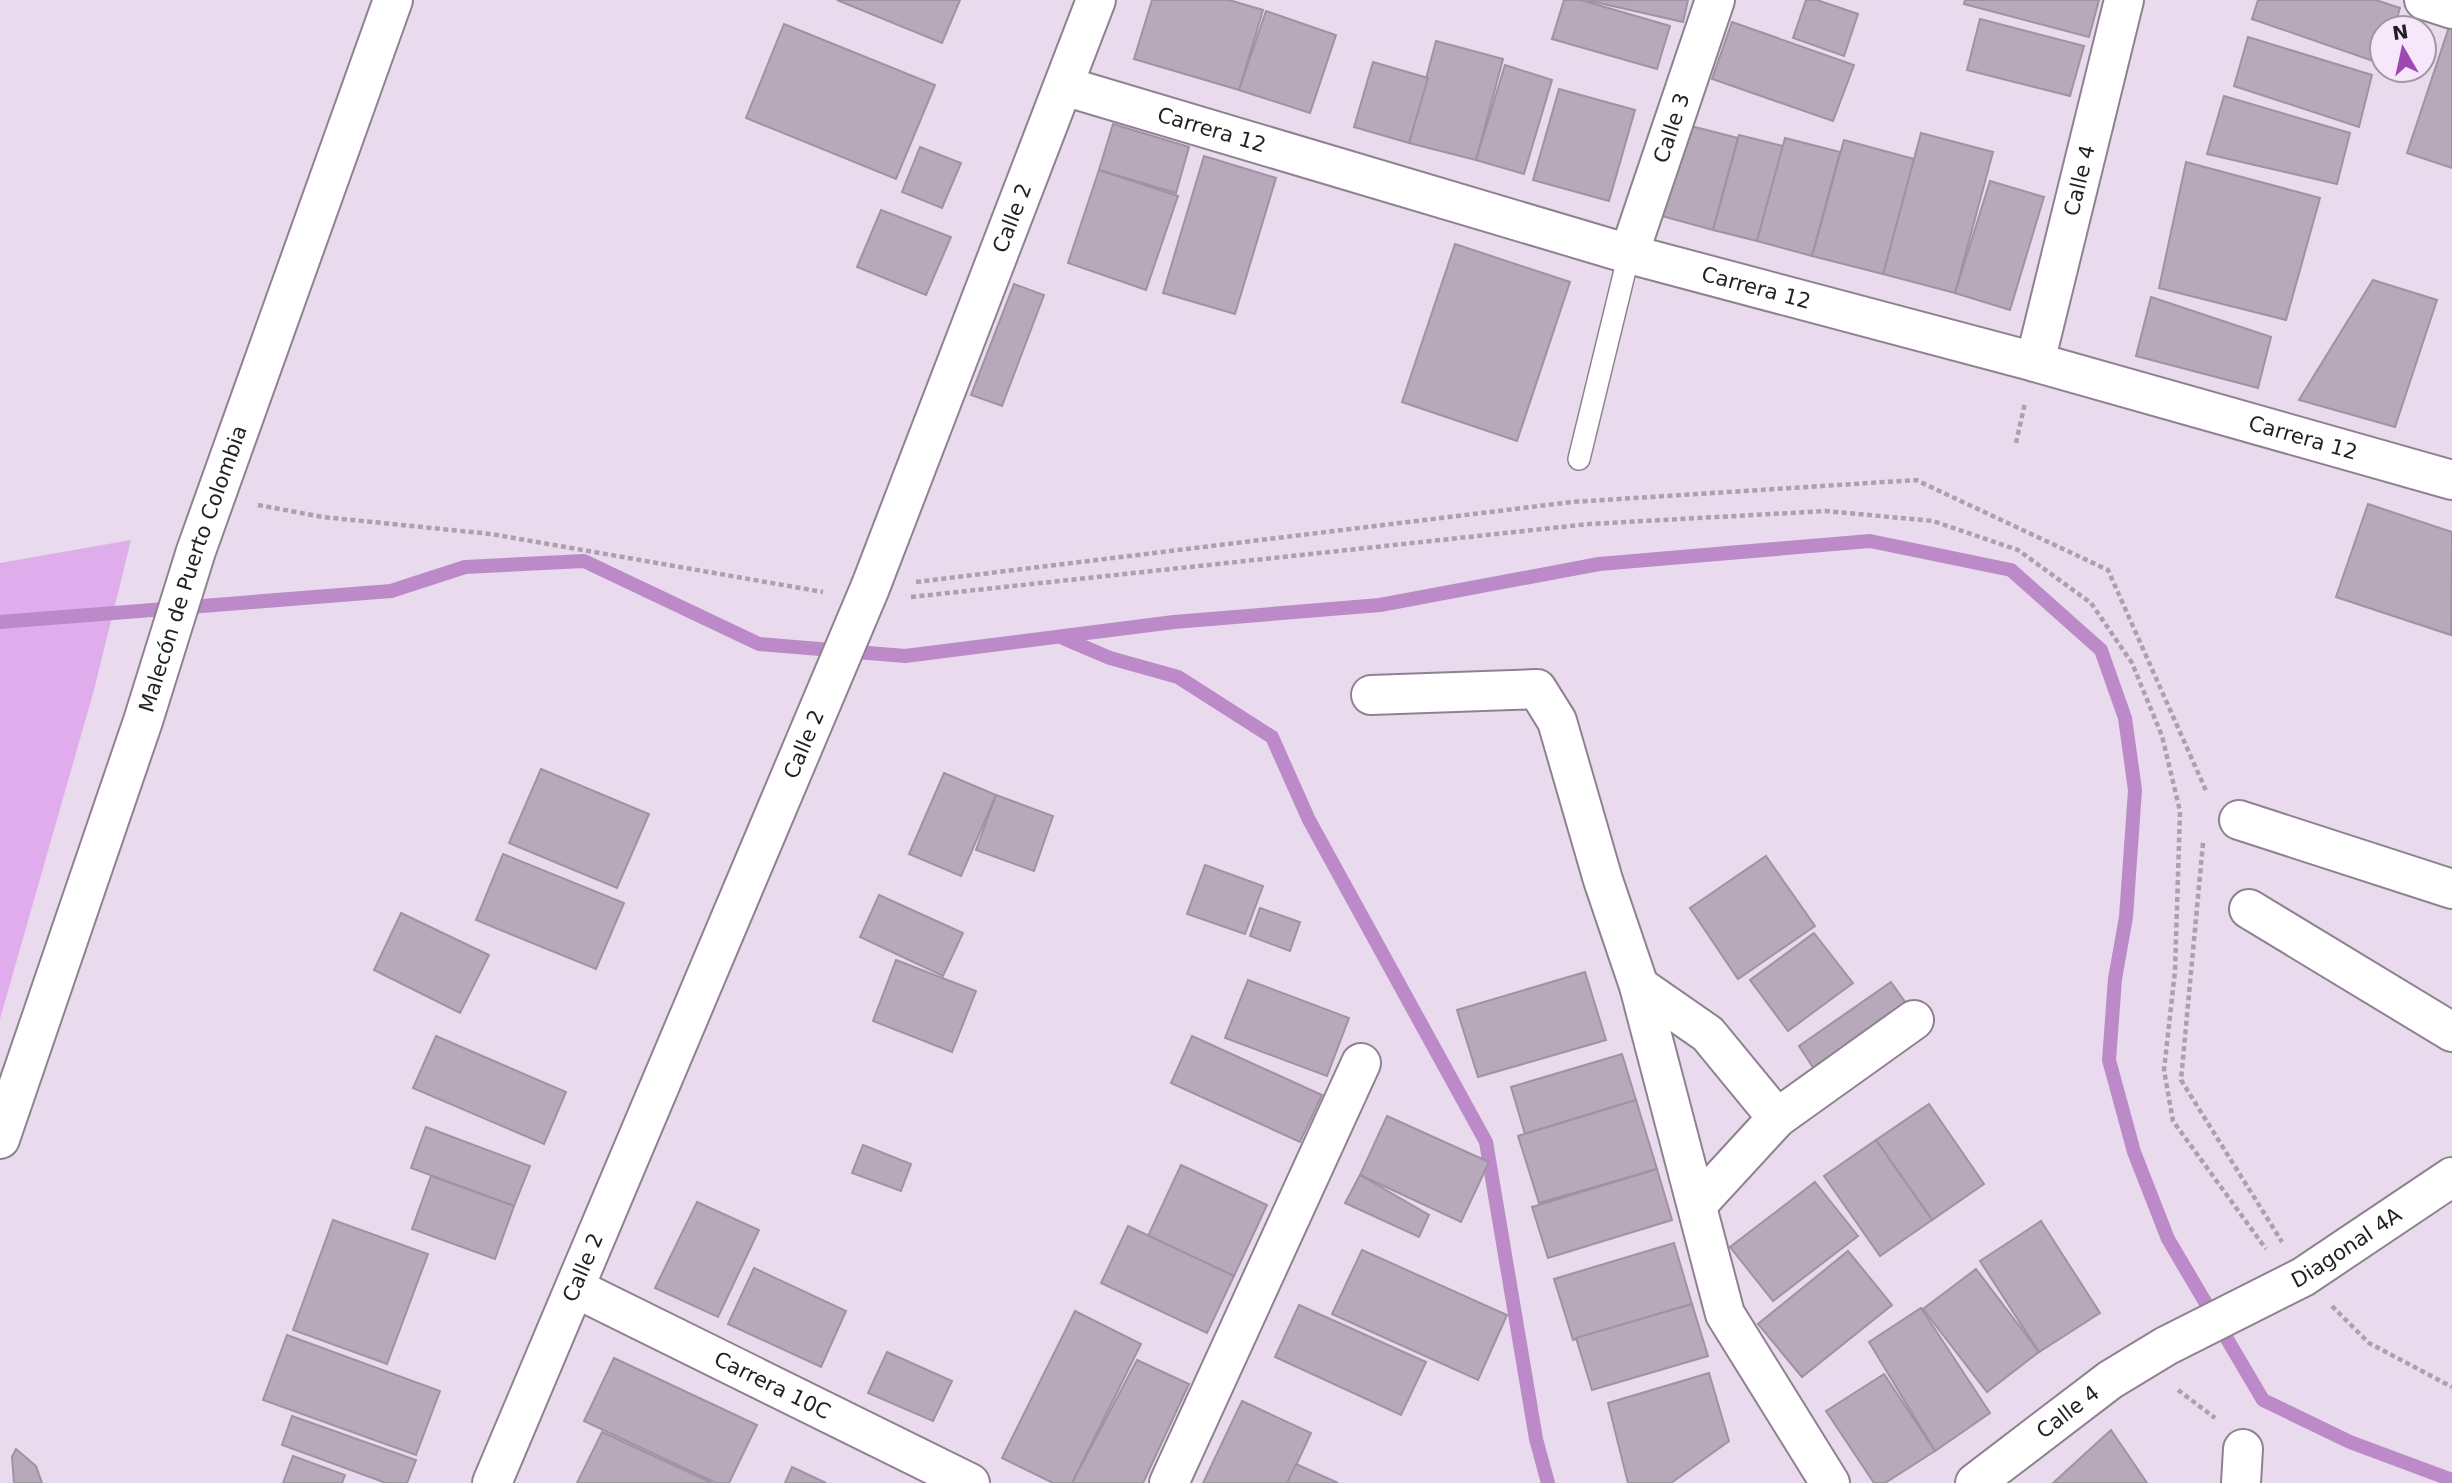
<svg xmlns="http://www.w3.org/2000/svg" width="2452" height="1483" viewBox="0 0 2452 1483" font-family="'DejaVu Sans',sans-serif">
  <style>
    .green { fill: #dfacec }
    .lines { fill: none; stroke-linecap: round; stroke-linejoin: round }
    .stream { stroke: #bc8ac8; stroke-width: 14 }
    .building { fill: #b7a8ba; stroke: #a091a3; stroke-width: 2 }
    .lane-casing { stroke: #8f8092; stroke-width: 24 }
    .street-casing { stroke: #8f8092; stroke-width: 42 }
    .secondary-casing { stroke: #8f8092; stroke-width: 42 }
    .path { stroke: #ac9fae; stroke-width: 4.5; stroke-dasharray: 5 3.5; stroke-linecap: butt }
    .lane { stroke: #fff; stroke-width: 21 }
    .street { stroke: #fff; stroke-width: 38 }
    .secondary { stroke: #fff; stroke-width: 38 }
    .labels { text-anchor: middle; stroke-width: 6; stroke-linejoin: round; paint-order: stroke }
    .street-label { font-size: 21px; fill: #231d24; stroke: #f7e7fb }
  </style>
  <rect width="100%" height="100%" fill="#eadaed"/>
  <polygon class="green" points="131,540 94,690 0,1019 0,563"/>
  <g class="lines">
    <g class="stream">
      <polyline points="0,622 391,591 465,567 584,561 759,644 905,656 1174,622 1380,605 1599,564 1870,541 2011,570 2101,650 2125,718 2135,790 2126,917 2115,979 2109,1060 2134,1152 2168,1239 2263,1400 2350,1442 2452,1480"/>
      <polyline points="1063,638 1110,658 1178,677 1272,737 1309,820 1486,1142 1536,1439 1548,1483"/>
    </g>
  </g>
  <g class="building">
    <polygon points="837,0 960,0 942,43"/>
    <polygon points="1152,0 1229,0 1263,10 1239,90 1134,59"/>
    <polygon points="1564,0 1581,0 1670,26 1657,69 1552,39"/>
    <polygon points="1586,0 1688,0 1683,22"/>
    <polygon points="1806,0 1817,0 1858,14 1844,56 1793,38"/>
    <polygon points="1965,0 2099,0 2089,37 1964,4"/>
    <polygon points="2258,0 2376,0 2400,8 2394,28 2382,28 2382,64 2252,19"/>
    <polygon points="1266,11 1336,35 1310,113 1239,90"/>
    <polygon points="2452,18 2452,168 2407,153"/>
    <polygon points="1980,19 2084,46 2070,96 1967,70"/>
    <polygon points="1732,22 1854,65 1833,121 1712,79"/>
    <polygon points="784,24 935,85 896,179 746,118"/>
    <polygon points="2248,37 2372,75 2359,127 2234,86"/>
    <polygon points="1436,41 1503,59 1476,160 1409,143"/>
    <polygon points="1373,62 1428,78 1409,143 1354,127"/>
    <polygon points="1505,65 1552,80 1524,174 1476,160"/>
    <polygon points="1559,89 1635,110 1609,201 1533,180"/>
    <polygon points="2224,96 2350,133 2337,184 2207,154"/>
    <polygon points="1113,124 1189,147 1176,193 1099,170"/>
    <polygon points="1687,125 1738,138 1713,230 1662,216"/>
    <polygon points="1921,133 1993,152 1955,293 1883,274"/>
    <polygon points="1739,135 1783,146 1757,241 1713,230"/>
    <polygon points="1785,138 1840,152 1812,256 1757,241"/>
    <polygon points="1844,140 1914,159 1883,274 1812,256"/>
    <polygon points="920,147 961,163 942,208 902,192"/>
    <polygon points="1204,156 1276,178 1235,314 1163,293"/>
    <polygon points="2186,162 2320,198 2286,320 2159,288"/>
    <polygon points="1099,170 1178,196 1146,290 1068,263"/>
    <polygon points="1990,181 2044,197 2010,310 1955,293"/>
    <polygon points="881,210 951,237 926,295 857,267"/>
    <polygon points="1455,244 1570,282 1517,441 1402,402"/>
    <polygon points="2373,280 2437,300 2395,427 2299,400"/>
    <polygon points="1014,284 1044,295 1002,406 971,395"/>
    <polygon points="2151,297 2271,337 2258,388 2136,356"/>
    <polygon points="2368,504 2452,532 2451,635 2336,597"/>
    <polygon points="541,769 649,814 617,888 509,843"/>
    <polygon points="944,773 996,795 961,876 909,854"/>
    <polygon points="996,795 1053,816 1034,871 976,850"/>
    <polygon points="503,854 624,903 596,969 476,920"/>
    <polygon points="1766,856 1815,926 1738,979 1690,908"/>
    <polygon points="1205,865 1263,886 1245,934 1187,914"/>
    <polygon points="879,895 963,933 943,976 860,937"/>
    <polygon points="1260,908 1300,922 1290,951 1250,936"/>
    <polygon points="401,913 489,955 460,1013 374,970"/>
    <polygon points="1814,933 1853,983 1788,1031 1750,980"/>
    <polygon points="896,960 976,991 952,1052 873,1021"/>
    <polygon points="1585,972 1606,1040 1478,1077 1457,1010"/>
    <polygon points="1248,980 1349,1018 1327,1076 1225,1038"/>
    <polygon points="1891,982 1915,1016 1822,1081 1799,1046"/>
    <polygon points="436,1036 566,1092 544,1144 413,1088"/>
    <polygon points="1192,1036 1322,1095 1300,1142 1171,1083"/>
    <polygon points="1622,1054 1636,1100 1525,1134 1511,1087"/>
    <polygon points="1636,1100 1657,1169 1539,1203 1518,1136"/>
    <polygon points="1929,1104 1984,1184 1932,1220 1876,1140"/>
    <polygon points="1387,1116 1489,1162 1461,1222 1360,1175"/>
    <polygon points="426,1127 530,1166 514,1206 411,1168"/>
    <polygon points="1876,1140 1932,1220 1880,1256 1824,1176"/>
    <polygon points="863,1145 911,1164 901,1191 852,1173"/>
    <polygon points="1181,1165 1267,1205 1234,1276 1148,1236"/>
    <polygon points="1657,1169 1672,1220 1548,1258 1532,1207"/>
    <polygon points="1360,1175 1429,1215 1419,1237 1345,1203"/>
    <polygon points="431,1176 514,1206 495,1259 412,1229"/>
    <polygon points="1815,1182 1858,1236 1773,1301 1730,1247"/>
    <polygon points="697,1202 759,1230 718,1317 655,1288"/>
    <polygon points="333,1220 428,1254 387,1364 293,1330"/>
    <polygon points="2041,1221 2100,1313 2039,1352 1980,1261"/>
    <polygon points="1128,1226 1234,1276 1207,1333 1101,1283"/>
    <polygon points="1674,1243 1692,1304 1573,1340 1554,1279"/>
    <polygon points="1362,1250 1507,1315 1478,1380 1332,1314"/>
    <polygon points="1848,1251 1892,1305 1802,1377 1758,1324"/>
    <polygon points="754,1268 846,1311 821,1367 728,1324"/>
    <polygon points="1976,1269 2039,1352 1987,1392 1923,1309"/>
    <polygon points="1692,1304 1708,1356 1592,1390 1576,1338"/>
    <polygon points="1299,1305 1426,1362 1401,1415 1275,1357"/>
    <polygon points="1921,1308 1990,1413 1935,1451 1869,1342"/>
    <polygon points="1075,1311 1141,1344 1072,1483 1053,1483 1002,1458"/>
    <polygon points="287,1335 440,1391 416,1455 263,1400"/>
    <polygon points="887,1352 952,1381 933,1421 868,1393"/>
    <polygon points="614,1358 757,1425 729,1483 716,1483 584,1421"/>
    <polygon points="1137,1360 1189,1384 1143,1483 1072,1483"/>
    <polygon points="1709,1373 1729,1441 1671,1483 1628,1483 1608,1403"/>
    <polygon points="1884,1374 1935,1451 1885,1483 1874,1483 1826,1411"/>
    <polygon points="1242,1401 1311,1433 1288,1483 1203,1483"/>
    <polygon points="292,1416 416,1460 407,1483 386,1483 282,1445"/>
    <polygon points="2111,1430 2147,1483 2053,1483"/>
    <polygon points="602,1432 712,1483 577,1483"/>
    <polygon points="16,1449 36,1466 42,1483 14,1483 12,1457"/>
    <polygon points="293,1456 345,1475 342,1483 283,1483"/>
    <polygon points="1296,1464 1338,1483 1287,1483"/>
    <polygon points="792,1467 826,1483 785,1483"/>
  </g>
  <g class="lines">
    <g class="lane-casing">
      <polyline id="lane" points="1579,459 1629,254"/>
    </g>
    <g class="street-casing">
      <g id="street">
        <polyline points="2424,0 2452,9"/>
        <path id="s1" d="M1064,86l565,168 406,108 417,118"/>
        <path id="s2" d="M1629,254l86,-254"/>
        <path id="s3" d="M2035,362l89,-362"/>
        <polyline points="1371,695 1537,689 1557,721 1603,880 1639,986 1725,1314 1830,1483"/>
        <polyline points="2239,820 2452,889"/>
        <polyline points="2249,909 2452,1032"/>
        <polyline points="1639,986 1708,1034 1777,1118"/>
        <path id="s4" d="M0,1139l143,-418 53,-170 197,-551"/>
        <polyline points="1697,1205 1777,1118 1914,1020"/>
        <path id="s5" d="M575,1288l395,195"/>
        <polyline points="1169,1483 1361,1063"/>
        <path id="s6" d="M1975,1483l135,-103 56,-34 137,-69 149,-100"/>
        <polyline points="2241,1483 2243,1449"/>
      </g>
    </g>
    <g class="secondary-casing">
      <g id="secondary">
        <path id="s7" d="M492,1483l378,-895 226,-588"/>
      </g>
    </g>
    <g class="path">
      <polyline points="2016,443 2025,403"/>
      <polyline points="258,505 323,517 491,534 823,592"/>
      <polyline points="916,582 1572,502 1916,480 2108,570 2207,793"/>
      <polyline points="911,597 1589,524 1826,511 1933,521 2018,550 2091,603 2132,663 2162,736 2180,811 2175,971 2164,1070 2173,1121 2266,1249"/>
      <polyline points="2203,843 2181,1080 2282,1242"/>
      <polyline points="2332,1306 2369,1343 2452,1387"/>
      <polyline points="2178,1390 2215,1418"/>
    </g>
    <use href="#lane" class="lane"/>
    <use href="#street" class="street"/>
    <use href="#secondary" class="secondary"/>
  </g>
  <g class="labels">
    <g class="street-label">
      <text dy="7" stroke="none"><textPath href="#s2" startOffset="133">Calle 3</textPath></text>
      <text dy="7" stroke="none"><textPath href="#s1" startOffset="154">Carrera 12</textPath></text>
      <text dy="7" stroke="none"><textPath href="#s3" startOffset="187">Calle 4</textPath></text>
      <text dy="7" stroke="none"><textPath href="#s7" startOffset="1368">Calle 2</textPath></text>
      <text dy="7" stroke="none"><textPath href="#s1" startOffset="721">Carrera 12</textPath></text>
      <text dy="7" stroke="none"><textPath href="#s1" startOffset="1288">Carrera 12</textPath></text>
      <text dy="7" stroke="none"><textPath href="#s4" startOffset="602">Malecón de Puerto Colombia</textPath></text>
      <text dy="7" stroke="none"><textPath href="#s7" startOffset="802">Calle 2</textPath></text>
      <text dy="7" stroke="none"><textPath href="#s6" startOffset="441">Diagonal 4A</textPath></text>
      <text dy="7" stroke="none"><textPath href="#s7" startOffset="234">Calle 2</textPath></text>
      <text dy="7" stroke="none"><textPath href="#s5" startOffset="220">Carrera 10C</textPath></text>
      <text dy="7" stroke="none"><textPath href="#s6" startOffset="117">Calle 4</textPath></text>
    </g>
  </g>
  <g transform="translate(2403 49) rotate(351)"><circle r="33" fill="#f7e7fb" stroke="#a296a5" stroke-width="2"/>
  <path d="M0-5L12 26L0 18L-12 26Z" fill="#9f47b3"/>
  <text y="-10" font-size="19" font-weight="bold" text-anchor="middle" fill="#231d24">N</text>
  </g>
</svg>
